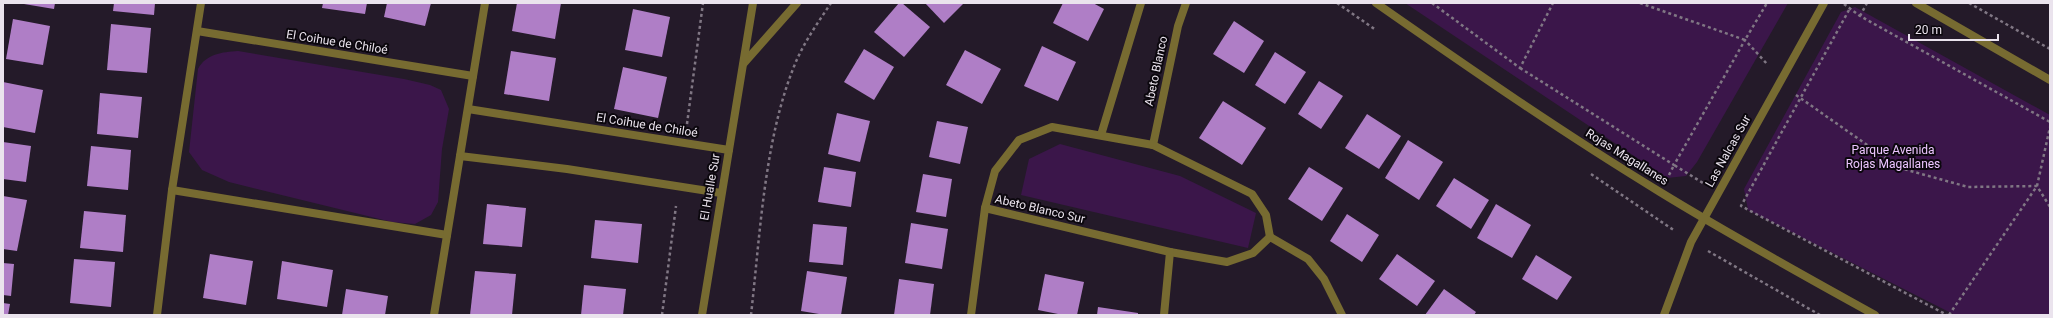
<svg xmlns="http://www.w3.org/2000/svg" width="2053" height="318" viewBox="0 0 2053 318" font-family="Roboto,sans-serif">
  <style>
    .green { fill: #3b164a }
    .building { fill: #af7ec6 }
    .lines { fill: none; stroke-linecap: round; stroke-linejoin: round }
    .path { stroke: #807784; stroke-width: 2.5; stroke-dasharray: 3 3; stroke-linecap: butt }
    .minor { stroke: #776b31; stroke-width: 8 }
    .tertiary { stroke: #776b31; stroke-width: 8 }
    .labels { text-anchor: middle; stroke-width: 4; stroke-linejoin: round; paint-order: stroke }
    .street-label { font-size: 12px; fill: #eae3ed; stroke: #0b070d }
    .park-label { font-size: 12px; fill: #ecc5ff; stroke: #0b070d }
  </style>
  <rect width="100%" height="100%" fill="#241a29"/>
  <g class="green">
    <polygon points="1405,3 1788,3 1697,162 1686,176 1667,178"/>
    <polygon points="1855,7 2050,115 2050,315 1955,315 1748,210 1744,189 1841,12"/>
    <path d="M238,51l166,28 26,6 11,5 8,19 -7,40 -4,53 -7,13 -16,9 -23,-2 -163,-40 -27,-12 -13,-18 9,-83c8,-15 24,-17 40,-18z"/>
    <polygon points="1060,144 1180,176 1256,213 1248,248 1021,195 1029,159"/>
  </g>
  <g class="building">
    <polygon points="18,3 55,3 54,9"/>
    <polygon points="114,3 155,3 154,15 113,11"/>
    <polygon points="323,3 367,3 365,14 322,8"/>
    <polygon points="387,3 431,3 425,26 384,17"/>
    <polygon points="517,3 561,3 555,39 512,31"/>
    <polygon points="899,3 902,3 930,27 904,57 874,32"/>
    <polygon points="925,3 964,3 944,23"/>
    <polygon points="1063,3 1093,3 1104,9 1088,41 1053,23"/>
    <polygon points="633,9 670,17 662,57 625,50"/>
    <polygon points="13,19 50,26 43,65 6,59"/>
    <polygon points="1234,21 1264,41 1244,73 1213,54"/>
    <polygon points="111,24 151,28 147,73 107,70"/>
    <polygon points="1042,46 1076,62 1058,101 1024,86"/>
    <polygon points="864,49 894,67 874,100 844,82"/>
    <polygon points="965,50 1001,69 982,104 946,85"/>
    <polygon points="511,51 556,58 549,101 504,94"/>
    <polygon points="1275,52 1306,72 1285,104 1255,85"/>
    <polygon points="623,67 667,77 658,118 614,109"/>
    <polygon points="1319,81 1343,96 1321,129 1298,114"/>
    <polygon points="3,82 43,90 35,133 3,127"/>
    <polygon points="100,93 142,97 138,138 97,134"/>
    <polygon points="1223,101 1266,128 1242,165 1199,138"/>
    <polygon points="837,113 870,121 860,162 828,154"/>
    <polygon points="1367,114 1401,136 1379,169 1345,148"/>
    <polygon points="937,121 968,127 960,164 929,157"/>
    <polygon points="1408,140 1443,162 1419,200 1385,178"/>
    <polygon points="3,142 31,146 26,182 3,179"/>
    <polygon points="91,146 131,150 128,190 87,186"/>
    <polygon points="824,167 856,172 851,207 818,202"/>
    <polygon points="1309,167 1343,188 1322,221 1288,199"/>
    <polygon points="923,174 952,179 946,217 916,212"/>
    <polygon points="1454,178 1489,200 1471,229 1436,206"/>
    <polygon points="3,196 27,200 17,251 3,249"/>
    <polygon points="487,204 526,208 522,247 483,244"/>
    <polygon points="1496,204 1531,225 1512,258 1477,238"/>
    <polygon points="84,211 126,215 123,252 80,248"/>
    <polygon points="1347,214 1379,235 1362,262 1330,241"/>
    <polygon points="595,220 642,224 638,263 591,258"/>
    <polygon points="911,223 948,229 942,269 905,263"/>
    <polygon points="813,224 847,227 843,265 809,262"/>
    <polygon points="210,254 253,261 246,305 203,298"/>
    <polygon points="1397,254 1435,281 1417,306 1379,279"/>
    <polygon points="1536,255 1572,277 1557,300 1522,279"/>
    <polygon points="74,259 115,262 111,307 70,303"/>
    <polygon points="282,261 333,270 327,307 277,299"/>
    <polygon points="3,263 14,264 11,296 3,295"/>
    <polygon points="475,271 516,274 512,315 470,315"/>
    <polygon points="807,271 847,277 841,315 825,315 801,311"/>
    <polygon points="1045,274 1084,282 1077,315 1063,315 1038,310"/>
    <polygon points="899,279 934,284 930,315 894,315"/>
    <polygon points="584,285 626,289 623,315 581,315"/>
    <polygon points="346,289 388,296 385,315 342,315"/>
    <polygon points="1444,289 1476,312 1474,315 1425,315"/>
    <polygon points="3,303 10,304 8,315 3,315"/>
    <polygon points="1098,307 1138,313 1138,315 1097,315"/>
  </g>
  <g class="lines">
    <g class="path">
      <polyline points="1337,3 1376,30"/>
      <polyline points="1432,3 1520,68 1553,3"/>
      <polyline points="1640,3 1745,40 1767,3"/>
      <polyline points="1969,3 2050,49"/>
      <polyline points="1844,4 1860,16 2050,122"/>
      <polyline points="1849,10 1741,206 1947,315"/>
      <polyline points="1860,16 1867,3"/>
      <polyline points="1520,68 1674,165 1745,40 1768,65"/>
      <polyline points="1796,95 1900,168 1968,187 2037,186 2050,207"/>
      <polyline points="687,124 703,3"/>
      <polyline points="1591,174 1675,231"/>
      <polyline points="1669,175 1674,165 1703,183"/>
      <polyline points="1708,251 1820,315"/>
      <polyline points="662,315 676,206"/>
      <path d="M751,315c9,-79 13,-172 42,-246 9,-24 24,-45 38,-66"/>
      <polyline points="1949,315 2037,186 2050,127"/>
    </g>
    <g class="minor">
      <polyline points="197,31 473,76"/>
      <polyline points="744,63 797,3"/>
      <polyline points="468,109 729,150"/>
      <polyline points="1101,135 1141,3"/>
      <polyline points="1153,145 1178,26 1186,3"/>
      <polyline points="460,156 567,169 721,193"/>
      <polyline points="172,190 447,235"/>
      <polyline points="985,208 1170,252 1227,262 1253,253 1270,237"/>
      <polyline points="1270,237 1308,259 1324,279 1342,315"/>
      <polyline points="157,315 172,190 201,3"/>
      <polyline points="434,315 485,3"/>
      <polyline points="702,315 753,3"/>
      <polyline points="971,315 985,208 995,171 1019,140 1052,127 1153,145 1252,194 1266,215 1270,237"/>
      <polyline points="1164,315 1170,252"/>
      <polyline points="1664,315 1691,242 1824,3"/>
    </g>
    <g class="tertiary">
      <path d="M1376,3c93,65 187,130 284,189 70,43 143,83 215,123"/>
      <polyline points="1916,3 2050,80"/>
    </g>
  </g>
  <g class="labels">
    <g class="street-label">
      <text transform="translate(337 42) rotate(9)" y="4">El Coihue de Chiloé</text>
      <text transform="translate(1156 71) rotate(-78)" y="4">Abeto Blanco</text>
      <text transform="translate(647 125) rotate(9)" y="4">El Coihue de Chiloé</text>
      <text transform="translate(1728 151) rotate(-61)" y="4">Las Nalcas Sur</text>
      <text transform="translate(1627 157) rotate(32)" y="4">Rojas Magallanes</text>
      <text transform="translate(710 187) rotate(-80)" y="4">El Hualle Sur</text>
      <text transform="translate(1040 209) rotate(13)" y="4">Abeto Blanco Sur</text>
    </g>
    <g class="park-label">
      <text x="1893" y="154">Parque Avenida<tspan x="1893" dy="14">Rojas Magallanes</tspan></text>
    </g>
  </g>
  <rect width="2053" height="318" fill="none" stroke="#eae3ed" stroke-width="8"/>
  <path d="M1909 34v6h89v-6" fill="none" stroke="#eae3ed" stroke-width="2"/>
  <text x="1915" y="34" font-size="12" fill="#eae3ed" stroke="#0b070d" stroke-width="3" paint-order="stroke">20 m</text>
</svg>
